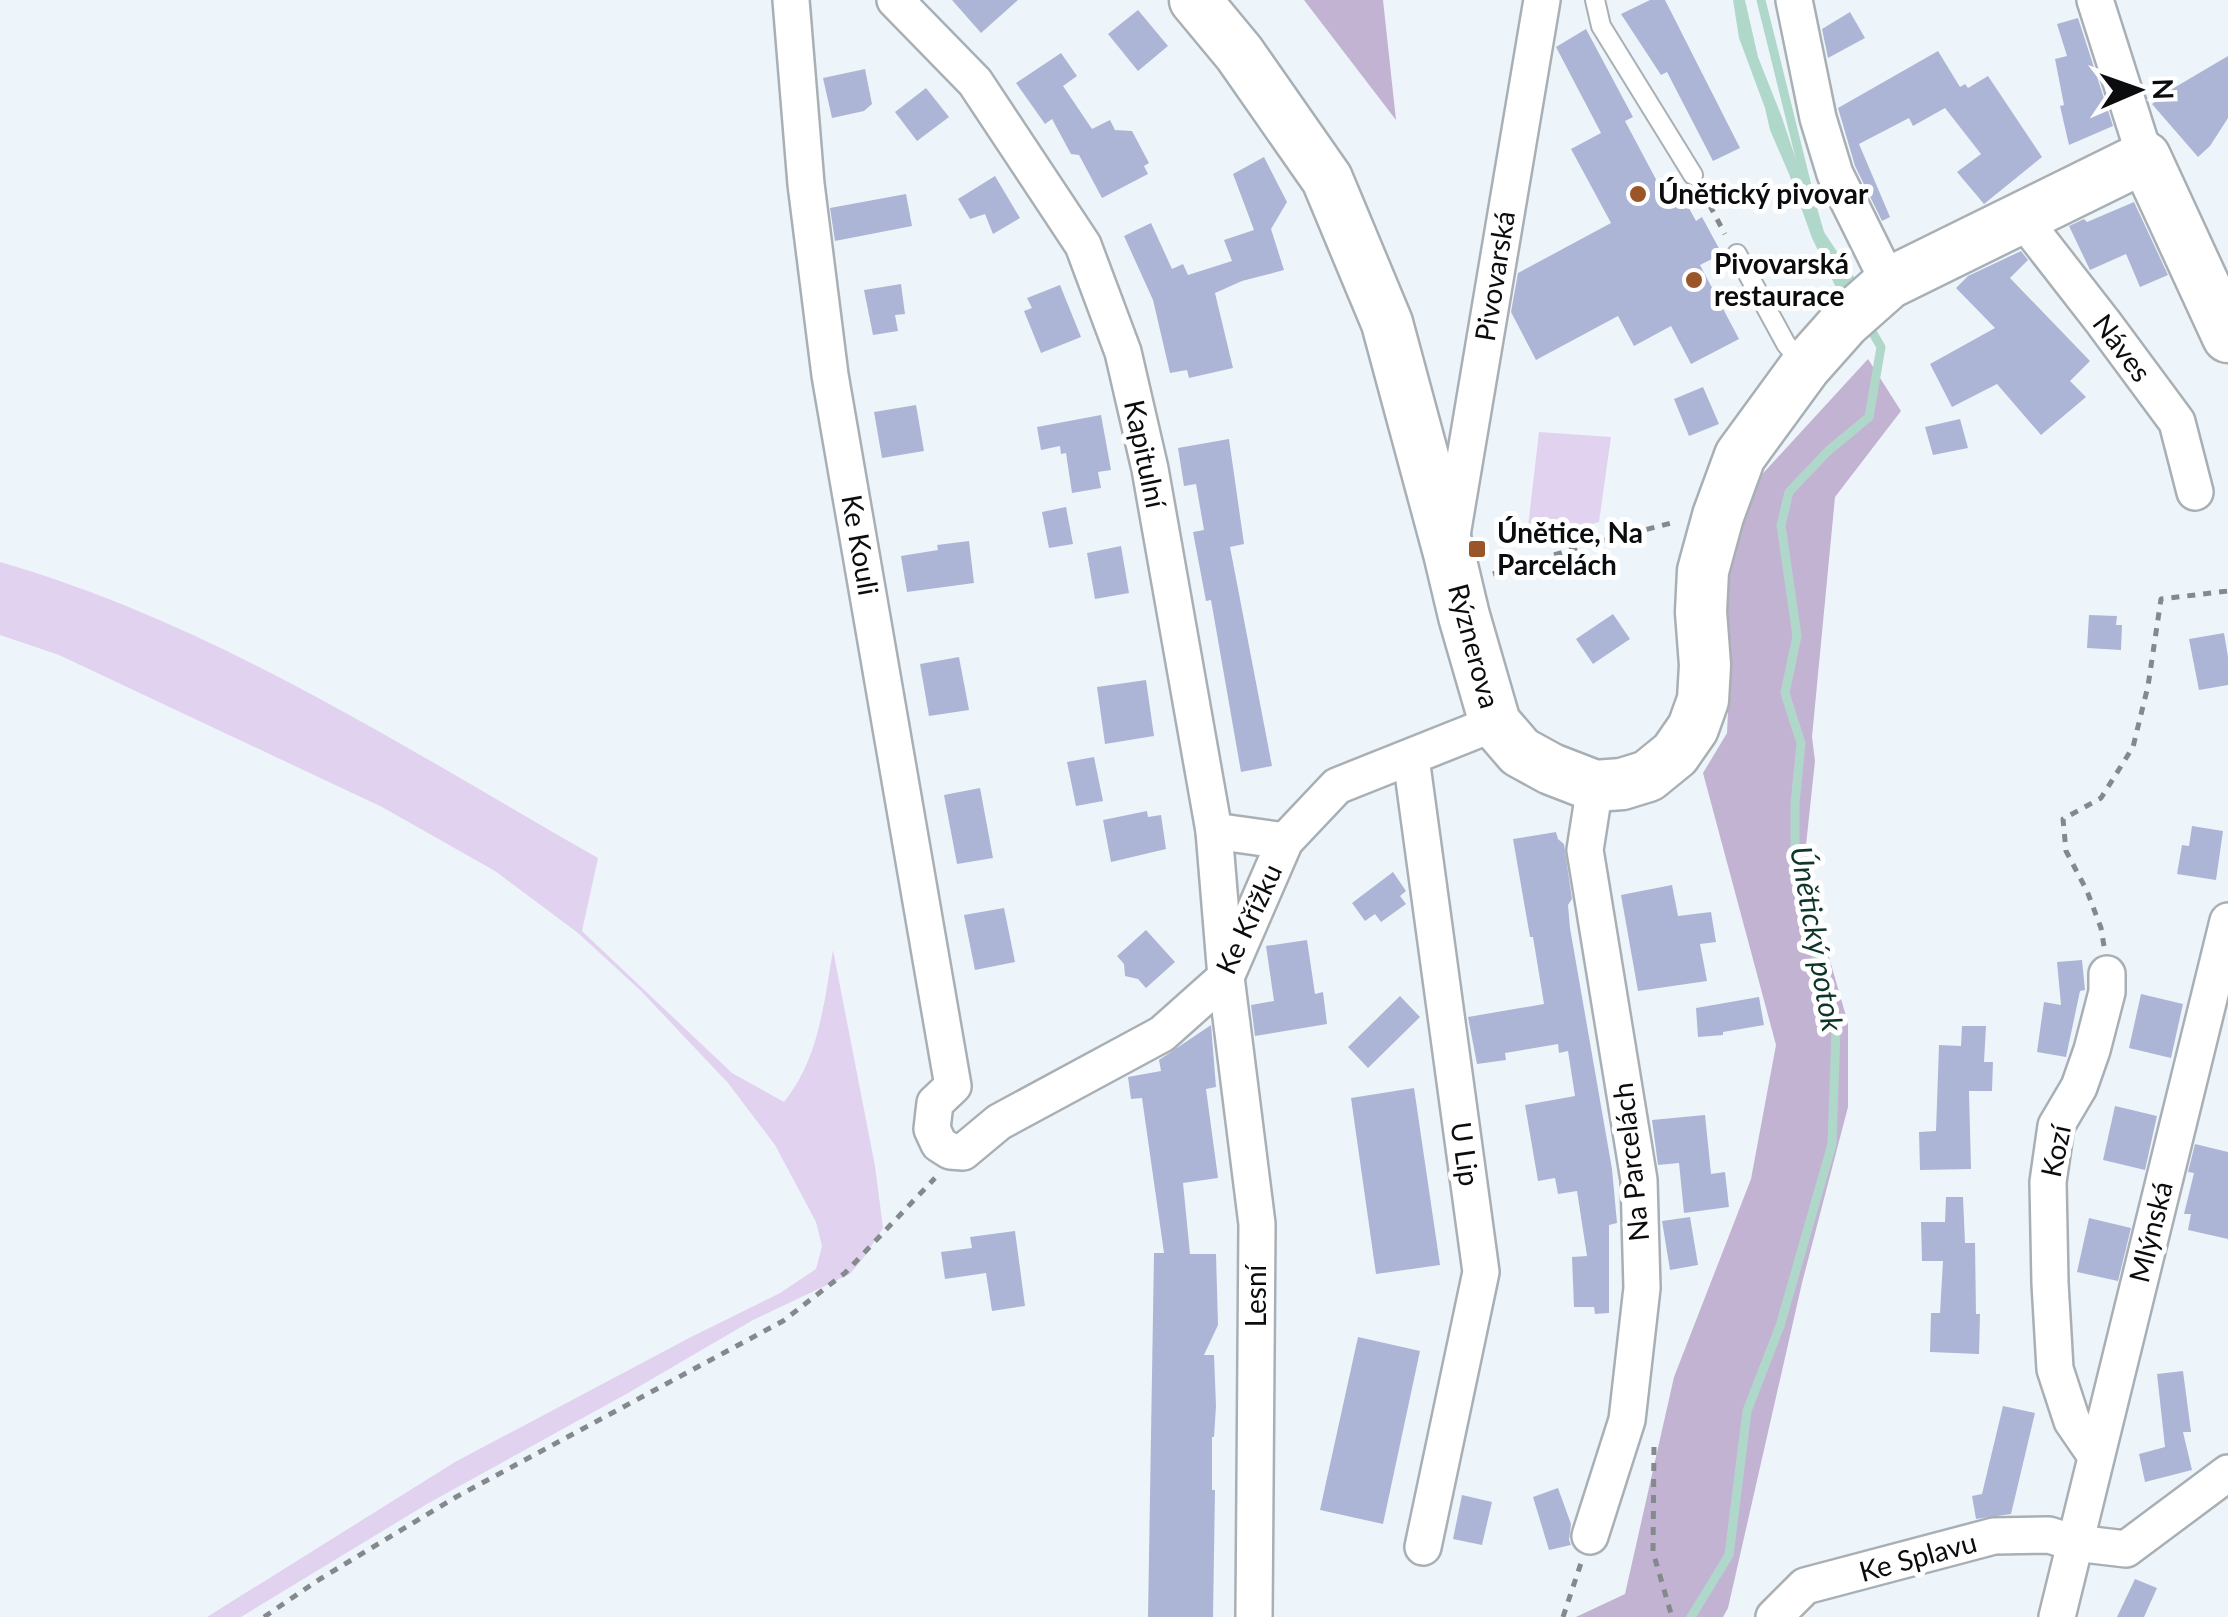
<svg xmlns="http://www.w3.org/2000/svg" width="2228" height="1617" viewBox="0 0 2228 1617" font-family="Lato,sans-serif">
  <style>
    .green { fill: #e1d2ef }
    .forest { fill: #c3b3d2 }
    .water { fill: #b0d8ca }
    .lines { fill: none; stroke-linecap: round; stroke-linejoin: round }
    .stream { stroke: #b0d8ca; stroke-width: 9 }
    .building { fill: #adb5d6 }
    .lane-casing { stroke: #a9b0b5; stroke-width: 22 }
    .street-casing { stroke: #a9b0b5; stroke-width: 40 }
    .secondary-casing { stroke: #a9b0b5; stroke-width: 55 }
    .path { stroke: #84898d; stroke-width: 5; stroke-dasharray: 8 8; stroke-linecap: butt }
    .lane { stroke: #fff; stroke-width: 18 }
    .street { stroke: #fff; stroke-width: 35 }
    .secondary { stroke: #fff; stroke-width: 50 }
    .poi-dot { fill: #9a5628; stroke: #fff; stroke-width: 4 }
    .labels { text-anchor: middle; stroke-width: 10; stroke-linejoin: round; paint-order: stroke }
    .poi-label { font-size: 28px; font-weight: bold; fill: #0a0c0e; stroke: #fff; text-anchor: start }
    .street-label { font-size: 28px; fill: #0a0c0e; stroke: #fff }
    .water-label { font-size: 30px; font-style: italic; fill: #0f3429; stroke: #fff }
  </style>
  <rect width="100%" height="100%" fill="#eef5fa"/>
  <g class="green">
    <polygon points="1539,432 1611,437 1599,522 1526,544"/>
    <path d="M0,562c215,62 405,186 598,296l-16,73 150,142 52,29c35,-43 40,-99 49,-152l42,216 8,62 -18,28 -15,18 -97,46 -125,73 -201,111 -186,113h-34l248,-155 236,-125 89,-44 36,-24 6,-23 -6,-24 -41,-77 -47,-62 -88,-93 -62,-57 -83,-62 -113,-64 -323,-152 -59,-20z"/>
  </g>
  <g class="forest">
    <polygon points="1304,0 1383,0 1396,120"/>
    <polygon points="1868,359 1901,411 1835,497 1812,737 1815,761 1806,845 1826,947 1848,1023 1848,1107 1802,1283 1728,1608 1723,1617 1576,1617 1625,1594 1674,1377 1751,1179 1776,1045 1703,773 1727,733 1729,690 1715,613 1736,522 1755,482"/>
  </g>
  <polygon class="water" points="1733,0 1745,0 1758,57 1781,115 1807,192 1816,204 1824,232 1882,319 1842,300 1812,238 1789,174 1770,130 1765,108 1739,38"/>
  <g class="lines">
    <g class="stream">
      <polyline points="1761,0 1812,206"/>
      <polyline points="1691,1617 1729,1555 1747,1411 1780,1326 1832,1144 1836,1028 1807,922 1795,861 1795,804 1801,743 1785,693 1797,636 1781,525 1789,492 1828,451 1869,417 1881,347 1867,323"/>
    </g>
  </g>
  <g class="building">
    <polygon points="952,0 1018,0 981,33"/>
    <polygon points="1650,0 1665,0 1740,148 1713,161 1667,72 1661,75 1621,14"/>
    <polygon points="1138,10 1168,46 1138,71 1108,34"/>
    <polygon points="1850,12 1865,38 1828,58 1822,29"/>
    <polygon points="2078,18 2113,126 2069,145 2060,106 2064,105 2055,59 2067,56 2057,24"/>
    <polygon points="1586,29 1633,117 1625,121 1659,185 1672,177 1696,221 1702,217 1722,254 1700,265 1739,339 1691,364 1671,326 1634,346 1618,316 1536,360 1511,312 1518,273 1611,223 1571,149 1601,133 1556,47"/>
    <polygon points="1938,51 1960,87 1965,84 1968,88 1988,76 2042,157 1984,204 1957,172 1981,154 1945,108 1913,126 1909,118 1859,144 1890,217 1882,221 1855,166 1838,108"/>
    <polygon points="1061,53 1077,76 1063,86 1092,129 1110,120 1115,130 1132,131 1149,163 1144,166 1148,174 1102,198 1079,155 1071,154 1052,119 1045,124 1016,83"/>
    <polygon points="2228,56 2228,118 2210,146 2198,157 2152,104 2167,92"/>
    <polygon points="865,69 872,104 864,111 832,118 823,78"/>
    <polygon points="926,88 949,117 917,141 895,112"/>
    <polygon points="1264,157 1287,202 1271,229 1284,270 1242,281 1215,293 1233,368 1189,378 1187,370 1170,373 1153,300 1124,236 1151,223 1172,269 1183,264 1188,275 1232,261 1224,240 1254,230 1233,174"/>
    <polygon points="995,176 1020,218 993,234 985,214 970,219 958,199"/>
    <polygon points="906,194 912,226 835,241 830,208"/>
    <polygon points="2134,202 2168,275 2140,287 2126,254 2090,270 2069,226 2084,219 2087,222"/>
    <polygon points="2021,251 2028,260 2010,278 2090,361 2070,381 2086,397 2041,435 1997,384 1952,407 1930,364 1995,328 1956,288 1968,276"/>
    <polygon points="901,284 905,314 895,315 898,331 873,335 864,290"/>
    <polygon points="1060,285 1081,337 1041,353 1024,311 1032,308 1027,298"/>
    <polygon points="1703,387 1719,424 1689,436 1674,399"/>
    <polygon points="916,405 924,451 882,458 874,412"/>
    <polygon points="1101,415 1111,470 1098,472 1101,488 1072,493 1066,453 1061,454 1060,446 1041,450 1037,427"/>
    <polygon points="1960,419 1968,448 1933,455 1925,427"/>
    <polygon points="1229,439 1244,544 1230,547 1272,766 1241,772 1211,600 1206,601 1193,532 1204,530 1196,484 1184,486 1178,448"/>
    <polygon points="1066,507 1073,544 1049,548 1042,512"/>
    <polygon points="969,541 974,583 907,592 901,556 938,550 937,545"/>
    <polygon points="1121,546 1129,593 1095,599 1087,553"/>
    <polygon points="1613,614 1630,639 1593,664 1576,639"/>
    <polygon points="2089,615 2117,616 2116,625 2122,625 2121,650 2087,648"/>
    <polygon points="2224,633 2228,657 2228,685 2199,690 2189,639"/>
    <polygon points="959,657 969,710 929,716 920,664"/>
    <polygon points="1146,680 1154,736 1105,744 1097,687"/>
    <polygon points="1094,757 1103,801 1076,806 1067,762"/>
    <polygon points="980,788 993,858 957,864 944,795"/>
    <polygon points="1147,811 1148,817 1161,815 1166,849 1111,862 1103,820"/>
    <polygon points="2192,826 2223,831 2216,880 2177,874 2182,845 2189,846"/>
    <polygon points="1556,832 1558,839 1564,844 1572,899 1568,905 1570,928 1612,1169 1617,1223 1609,1225 1609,1313 1595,1314 1594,1307 1574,1307 1572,1257 1587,1256 1577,1191 1558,1194 1555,1178 1538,1181 1525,1105 1575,1096 1568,1051 1559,1053 1558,1044 1505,1053 1506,1060 1477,1064 1468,1017 1544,1004 1533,937 1530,937 1513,839"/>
    <polygon points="1393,872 1406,891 1400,896 1406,904 1381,922 1375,914 1365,921 1352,903"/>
    <polygon points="1672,885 1678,916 1711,912 1716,942 1700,944 1707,981 1638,991 1621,895"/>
    <polygon points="1004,908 1015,962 975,970 964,915"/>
    <polygon points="1146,930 1175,962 1146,988 1138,979 1125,976 1124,964 1117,956"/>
    <polygon points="1307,940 1315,994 1323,992 1327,1024 1255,1036 1251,1005 1274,1001 1266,946"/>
    <polygon points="2082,960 2085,990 2080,991 2066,1057 2037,1052 2044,1002 2061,1005 2057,962"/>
    <polygon points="2141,994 2183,1004 2171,1058 2129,1048"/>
    <polygon points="1400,996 1420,1017 1368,1068 1348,1047"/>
    <polygon points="1759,997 1764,1025 1723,1032 1723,1035 1698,1037 1696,1008"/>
    <polygon points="1211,1025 1216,1087 1206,1089 1218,1178 1183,1183 1190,1254 1216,1254 1218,1325 1204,1355 1214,1355 1216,1406 1214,1437 1212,1437 1212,1490 1215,1490 1213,1617 1148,1617 1154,1253 1164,1253 1142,1098 1131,1099 1128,1077 1161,1071 1159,1060"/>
    <polygon points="1962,1026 1986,1026 1984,1062 1993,1062 1992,1091 1969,1091 1971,1169 1920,1170 1919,1132 1936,1131 1939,1045 1961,1046"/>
    <polygon points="1414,1088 1440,1265 1376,1274 1351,1098"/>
    <polygon points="2115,1106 2157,1116 2145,1170 2103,1160"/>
    <polygon points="1705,1115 1711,1174 1725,1172 1729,1207 1684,1213 1679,1163 1658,1165 1652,1120"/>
    <polygon points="2195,1144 2228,1152 2228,1239 2188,1230 2191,1214 2184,1214 2194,1173 2188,1172"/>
    <polygon points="1946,1197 1963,1197 1965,1243 1975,1243 1976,1314 1980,1314 1979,1354 1930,1352 1931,1313 1940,1313 1943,1261 1922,1261 1921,1222 1945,1222"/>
    <polygon points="1690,1217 1698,1265 1670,1270 1662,1221"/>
    <polygon points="2089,1218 2131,1228 2118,1281 2077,1272"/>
    <polygon points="1015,1231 1025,1306 992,1311 986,1273 945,1279 941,1252 972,1248 970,1237"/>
    <polygon points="1358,1337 1420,1351 1383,1524 1320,1510"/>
    <polygon points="2183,1371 2191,1432 2183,1432 2192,1470 2145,1482 2139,1454 2165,1447 2157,1374"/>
    <polygon points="2003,1406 2035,1413 2011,1514 1976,1519 1972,1496 1982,1494"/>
    <polygon points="1558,1488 1571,1524 1569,1540 1571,1545 1549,1550 1533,1497"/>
    <polygon points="1462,1495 1492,1502 1482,1545 1453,1539"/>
    <polygon points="2135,1579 2157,1588 2144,1617 2117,1617"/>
  </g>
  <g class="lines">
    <g class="lane-casing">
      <g id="lane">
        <polyline points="1595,0 1601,26 1693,175"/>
        <polyline points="1737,254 1786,344 1803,365"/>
      </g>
    </g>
    <g class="street-casing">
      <g id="street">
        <polyline points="791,0 806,184 830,375 953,1086 935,1103 932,1129 939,1144 950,1151 963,1152 999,1122 1162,1034 1226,977 1285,841 1337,786 1495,723"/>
        <polyline points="895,0 975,82 1083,245 1123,352 1150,469 1214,831 1226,977 1257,1224 1254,1617"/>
        <polyline points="1794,0 1818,118 1835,174 1889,283"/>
        <polyline points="2095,0 2145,157"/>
        <polyline points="2022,218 2103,322 2177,422 2195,492"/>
        <polyline points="1451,541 1542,0"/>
        <polyline points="1411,758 1481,1272 1423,1547"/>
        <polyline points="1214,831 1285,841"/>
        <polyline points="2096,1456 2072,1421 2055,1369 2050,1283 2048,1182 2056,1126 2079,1087 2092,1050 2107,992 2107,974"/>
        <polyline points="1590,1536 1627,1420 1642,1288 1639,1180 1585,850 1595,786"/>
        <polyline points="1774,1617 1805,1586 1994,1536 2049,1535 2075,1543 2126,1549 2228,1473"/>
        <polyline points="2057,1617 2228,921"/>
      </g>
    </g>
    <g class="secondary-casing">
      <polyline id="secondary" points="1195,0 1239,53 1327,179 1387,323 1449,553 1464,616 1495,723 1520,752 1551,769 1595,786 1622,784 1648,776 1675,754 1693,728 1703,700 1705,665 1701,612 1703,571 1718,516 1740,456 1805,367 1845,322 1889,283 2145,157 2228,337"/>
    </g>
    <g class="path">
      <polyline points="1702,191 1725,234"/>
      <polyline points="1493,574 1583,546 1675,522"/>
      <polyline points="2104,946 2101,928 2087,891 2066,851 2063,819 2101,798 2133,747 2148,686 2161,599 2228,591"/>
      <polyline points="1654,1447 1653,1552 1672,1617"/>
      <polyline points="264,1617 320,1579 456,1497 783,1321 845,1273 935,1178"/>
      <polyline points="1563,1617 1581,1563"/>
    </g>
    <use href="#lane" class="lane"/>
    <use href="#street" class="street"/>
    <use href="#secondary" class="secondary"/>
  </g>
  <g class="poi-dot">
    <circle cx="1638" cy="194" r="10"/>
    <circle cx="1694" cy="280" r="10"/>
    <rect x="1467" y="539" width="20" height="20" rx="5"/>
  </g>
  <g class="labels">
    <g class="poi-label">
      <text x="1658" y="204">Únětický pivovar</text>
      <text x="1714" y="274">Pivovarská<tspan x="1714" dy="32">restaurace</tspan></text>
      <text x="1497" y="543">Únětice, Na<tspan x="1497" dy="32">Parcelách</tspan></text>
    </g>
    <g class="street-label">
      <text transform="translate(1495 276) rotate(-81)" y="10">Pivovarská</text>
      <text transform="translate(2122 348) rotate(53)" y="10">Náves</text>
      <text transform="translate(1145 454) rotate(78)" y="10">Kapitulní</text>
      <text transform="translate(860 545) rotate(80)" y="10">Ke Kouli</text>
      <text transform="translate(1474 646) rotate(75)" y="10">Rýznerova</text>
      <text transform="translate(1249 919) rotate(-65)" y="10">Ke Křížku</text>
      <text transform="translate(2056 1151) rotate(-78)" y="10">Kozí</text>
      <text transform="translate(1465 1154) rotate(82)" y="10">U Lip</text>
      <text transform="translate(1631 1162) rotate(-96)" y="10">Na Parcelách</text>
      <text transform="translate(2151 1232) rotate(-76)" y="10">Mlýnská</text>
      <text transform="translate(1256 1296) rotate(-90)" y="10">Lesní</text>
      <text transform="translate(1918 1557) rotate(-15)" y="10">Ke Splavu</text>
    </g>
    <g class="water-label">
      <text transform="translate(1816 939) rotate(80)" y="10">Únětický potok</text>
    </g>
  </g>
  <g transform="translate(2138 90) rotate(88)" stroke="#ffffff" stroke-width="8" paint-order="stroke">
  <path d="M0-8L18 38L0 25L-18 38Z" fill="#0a0c0e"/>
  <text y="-15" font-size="28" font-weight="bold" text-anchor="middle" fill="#0a0c0e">N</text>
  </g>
</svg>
